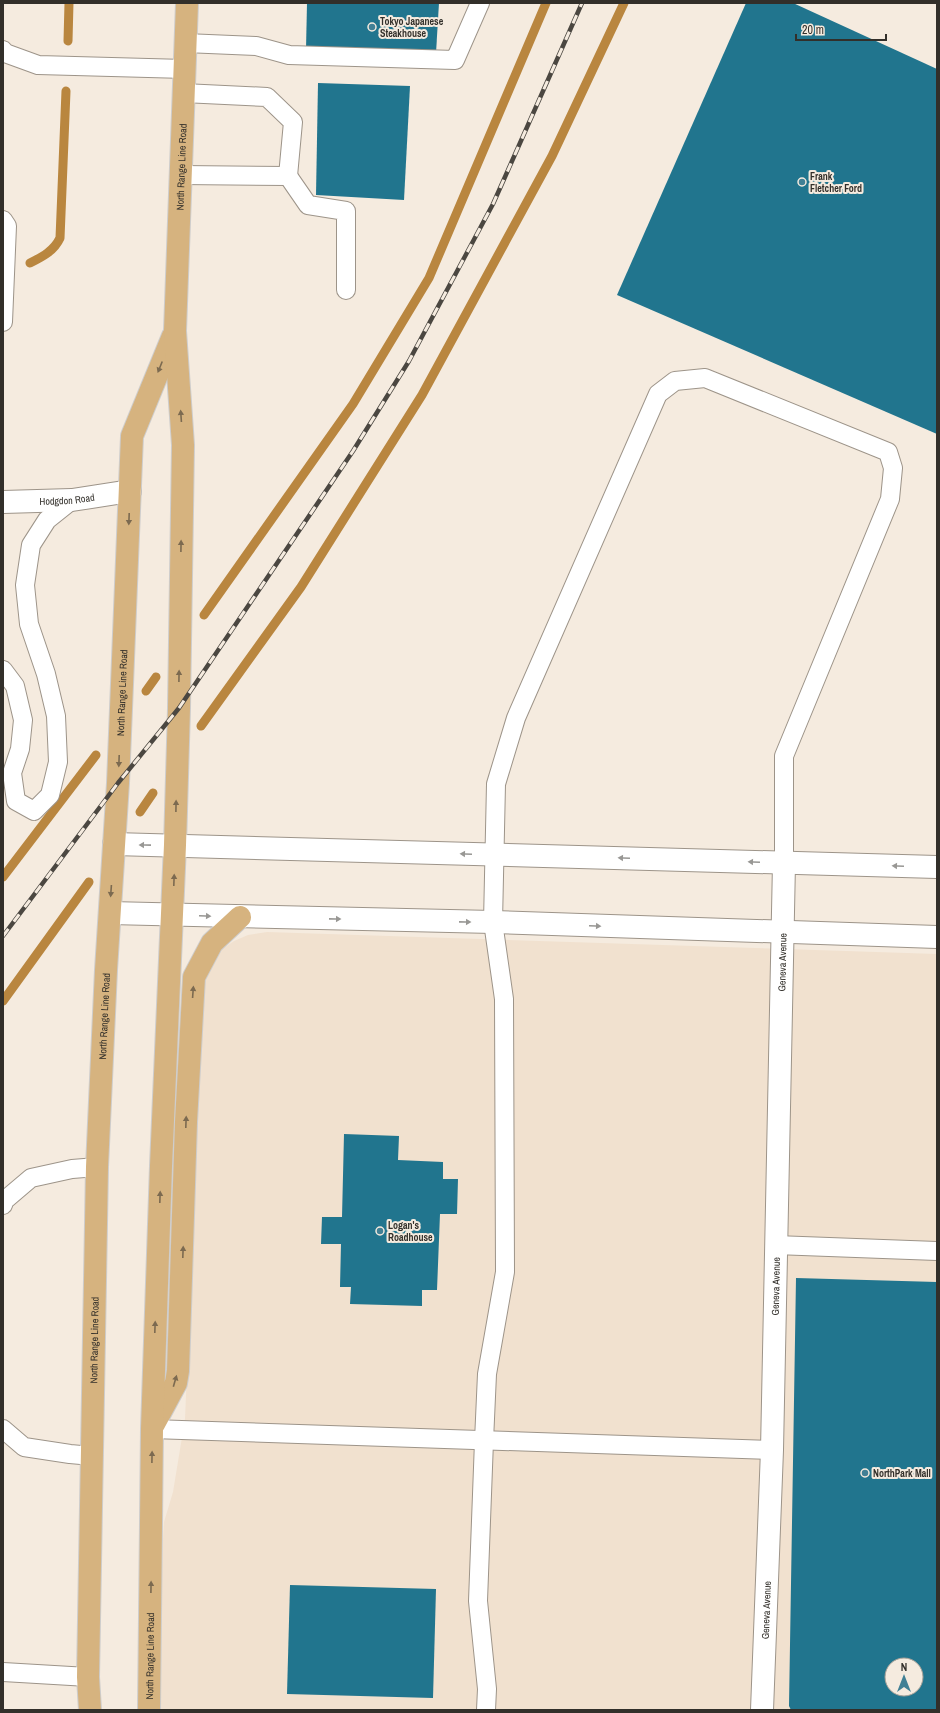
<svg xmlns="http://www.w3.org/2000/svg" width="940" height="1713" viewBox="0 0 940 1713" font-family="'Archivo Narrow',sans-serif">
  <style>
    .built { fill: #f1e1cf; fill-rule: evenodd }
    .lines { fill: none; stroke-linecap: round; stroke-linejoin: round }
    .stream { stroke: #b9863f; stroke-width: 9 }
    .building { fill: #21758e; fill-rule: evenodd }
    .service-casing { stroke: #9d9489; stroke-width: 20 }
    .minor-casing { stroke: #9d9489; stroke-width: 24 }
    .tertiary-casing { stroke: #9d9489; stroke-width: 24 }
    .primary-casing { stroke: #cecdcc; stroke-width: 24 }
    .service { stroke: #fff; stroke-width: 18 }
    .minor { stroke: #fff; stroke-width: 22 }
    .tertiary { stroke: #fff; stroke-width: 22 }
    .primary { stroke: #d6b37f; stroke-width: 22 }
    .rail-casing { stroke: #4b4741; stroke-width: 4.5 }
    .rail { stroke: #f5ebdf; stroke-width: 3; stroke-dasharray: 9; stroke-linecap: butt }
    .oneway { fill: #7c6a50 }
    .oneway2 { fill: #989794 }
    .poi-dot { fill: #418095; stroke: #f5ebdf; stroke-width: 1.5 }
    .labels { text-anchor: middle; stroke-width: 4; stroke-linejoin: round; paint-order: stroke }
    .poi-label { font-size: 10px; font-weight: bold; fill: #322f2a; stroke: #f5ebdf; text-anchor: start }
    .street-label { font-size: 10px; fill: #322f2a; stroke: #f5ebdf }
  </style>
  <rect width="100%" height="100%" fill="#f5ebdf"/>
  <path class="built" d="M267,932l670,22v756h-779l5,-171 1,-17 9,-30 12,-73 1,-24 12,-400 13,-35 11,-11 12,-8 14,-6zM892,1665h24v24h-24z"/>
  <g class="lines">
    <g class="stream">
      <polyline points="68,41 69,3"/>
      <path d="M30,263c12,-6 24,-12 30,-25l6,-147"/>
      <polyline points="204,615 353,404 429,278 546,3"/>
      <polyline points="146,691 156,677"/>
      <polyline points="201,726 301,587 422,395 552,156 624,3"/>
      <polyline points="140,812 153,793"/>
      <polyline points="3,877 96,755"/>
      <polyline points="3,1001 89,882"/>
    </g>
  </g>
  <g class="building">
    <polygon points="307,3 439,3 436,53 306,50"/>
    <polygon points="746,3 793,3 937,69 937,434 617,295"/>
    <polygon points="318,83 410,86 404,200 316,195"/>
    <polygon points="344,1134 399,1136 398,1160 443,1162 443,1179 458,1179 457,1214 440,1214 437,1290 422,1290 422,1306 350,1304 351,1287 340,1287 341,1244 321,1244 322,1217 342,1217"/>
    <path d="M796,1278l141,4v428h-146l-2,-4zM892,1665h24v24h-24z"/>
    <polygon points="290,1585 436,1589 433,1698 287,1694"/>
  </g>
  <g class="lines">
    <g class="service-casing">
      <g id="service">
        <polyline points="185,43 256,46 289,55 455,60 480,3"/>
        <polyline points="3,50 5,53 38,65 185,69"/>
        <polyline points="181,175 288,176 293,122 267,97 183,93"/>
        <polyline points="288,176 308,205 346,211 346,290"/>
        <polyline points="3,220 7,226 3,322"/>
        <polyline points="3,670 15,686 23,720 20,749 12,773 16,801 34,811 50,795 58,762 56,716 46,674 29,624 25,585 31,545 47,520 72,500"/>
        <polyline points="3,1205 4,1201 31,1178 72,1169 97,1167"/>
        <polyline points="775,1245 937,1251"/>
        <polyline points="3,1429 24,1447 70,1454 92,1456"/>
        <polyline points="152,1429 772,1450"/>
        <polyline points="3,1672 88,1677"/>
        <polyline points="486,1710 487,1689 478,1601 484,1441 487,1374 505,1272 504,999 493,922 496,784 516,718 658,394 675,381 705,378 888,452 893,468 890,499 784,756 784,863"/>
      </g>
    </g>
    <g class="minor-casing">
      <g id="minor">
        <path id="s1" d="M3,502l69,-2 58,-9"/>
        <path id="s2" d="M762,1710l10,-260 12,-587"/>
      </g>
    </g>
    <g class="tertiary-casing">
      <g id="tertiary">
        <polyline points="114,844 937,867"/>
        <polyline points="110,913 493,922 937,937"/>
      </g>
    </g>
    <g class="primary-casing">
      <g id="primary">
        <polyline points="154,1424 176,1383 178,1371 186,1122 194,977 212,943 240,917"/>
        <path id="s3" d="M90,1710l-2,-33 9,-510 9,-197 12,-187 14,-347 41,-100"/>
        <path id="s4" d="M149,1710l3,-281 9,-263 14,-321 4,-137 4,-263 -8,-114 12,-328"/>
      </g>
    </g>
    <use href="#service" class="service"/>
    <use href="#minor" class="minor"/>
    <use href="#tertiary" class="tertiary"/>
    <use href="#primary" class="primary"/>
    <g class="rail-casing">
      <polyline id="rail" points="3,936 118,783 179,708 353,451 409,361 493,204 582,3"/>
    </g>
    <use href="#rail" class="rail"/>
  </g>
  <defs><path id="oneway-solid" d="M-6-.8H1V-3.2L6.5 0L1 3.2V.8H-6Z"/></defs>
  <g class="oneway">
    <use href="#oneway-solid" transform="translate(160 367) rotate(112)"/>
    <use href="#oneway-solid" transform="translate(181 416) rotate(-94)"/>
    <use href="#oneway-solid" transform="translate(129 519) rotate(92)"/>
    <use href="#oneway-solid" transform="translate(181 546) rotate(-89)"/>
    <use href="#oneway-solid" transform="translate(179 676) rotate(-89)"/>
    <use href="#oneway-solid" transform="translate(119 761) rotate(92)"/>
    <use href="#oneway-solid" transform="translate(176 806) rotate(-89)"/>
    <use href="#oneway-solid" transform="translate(174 880) rotate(-88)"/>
    <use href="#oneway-solid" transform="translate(111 891) rotate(94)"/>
    <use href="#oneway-solid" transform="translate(193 992) rotate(-86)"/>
    <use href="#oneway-solid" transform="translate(186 1122) rotate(-88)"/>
    <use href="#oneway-solid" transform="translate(160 1197) rotate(-88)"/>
    <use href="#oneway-solid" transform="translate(183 1252) rotate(-88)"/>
    <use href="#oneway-solid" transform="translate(155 1327) rotate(-88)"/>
    <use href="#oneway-solid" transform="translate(175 1381) rotate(-74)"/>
    <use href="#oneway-solid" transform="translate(152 1457) rotate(-89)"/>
    <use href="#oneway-solid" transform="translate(151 1587) rotate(-89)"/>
  </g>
  <g class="oneway2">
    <use href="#oneway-solid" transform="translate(145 845) rotate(-179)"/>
    <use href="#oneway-solid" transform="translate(466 854) rotate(-178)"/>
    <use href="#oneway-solid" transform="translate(624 858) rotate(-178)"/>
    <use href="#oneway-solid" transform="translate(754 862) rotate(-178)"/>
    <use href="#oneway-solid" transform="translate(898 866) rotate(-178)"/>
    <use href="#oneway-solid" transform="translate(205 916) rotate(2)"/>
    <use href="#oneway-solid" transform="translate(335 919) rotate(1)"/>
    <use href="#oneway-solid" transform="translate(465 922) rotate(1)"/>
    <use href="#oneway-solid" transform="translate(595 926) rotate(2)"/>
  </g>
  <g class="poi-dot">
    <circle cx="372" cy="27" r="4"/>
    <circle cx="802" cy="182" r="4"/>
    <circle cx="380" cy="1231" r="4"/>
    <circle cx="865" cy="1473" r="4"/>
  </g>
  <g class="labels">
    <g class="poi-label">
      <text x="380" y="25">Tokyo Japanese<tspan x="380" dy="12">Steakhouse</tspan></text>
      <text x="810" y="180">Frank<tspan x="810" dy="12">Fletcher Ford</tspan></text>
      <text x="388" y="1229">Logan's<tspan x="388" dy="12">Roadhouse</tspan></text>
      <text x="873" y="1477">NorthPark Mall</text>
    </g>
    <g class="street-label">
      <text dy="4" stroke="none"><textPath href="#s4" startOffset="1544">North Range Line Road</textPath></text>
      <text dy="4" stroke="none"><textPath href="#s1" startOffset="64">Hodgdon Road</textPath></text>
      <text dy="4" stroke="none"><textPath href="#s3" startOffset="1018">North Range Line Road</textPath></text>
      <text dy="4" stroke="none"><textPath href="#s2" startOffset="748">Geneva Avenue</textPath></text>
      <text dy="4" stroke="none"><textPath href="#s3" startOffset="694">North Range Line Road</textPath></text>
      <text dy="4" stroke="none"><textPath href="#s2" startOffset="424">Geneva Avenue</textPath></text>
      <text dy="4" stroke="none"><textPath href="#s3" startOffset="370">North Range Line Road</textPath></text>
      <text dy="4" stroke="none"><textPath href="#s2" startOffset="100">Geneva Avenue</textPath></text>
      <text dy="4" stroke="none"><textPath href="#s4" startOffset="54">North Range Line Road</textPath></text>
    </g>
  </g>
  <rect width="940" height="1713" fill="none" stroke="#322f2a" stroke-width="8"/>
  <g transform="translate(904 1677)"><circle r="19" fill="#f5ebdf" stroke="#a7a097"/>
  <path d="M0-3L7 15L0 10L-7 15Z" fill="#418095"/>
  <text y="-6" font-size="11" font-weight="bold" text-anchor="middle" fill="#322f2a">N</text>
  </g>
  <path d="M796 34v6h90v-6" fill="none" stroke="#322f2a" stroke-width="2"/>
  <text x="802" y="34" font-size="12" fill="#322f2a" stroke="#f5ebdf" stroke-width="3" paint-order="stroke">20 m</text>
</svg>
